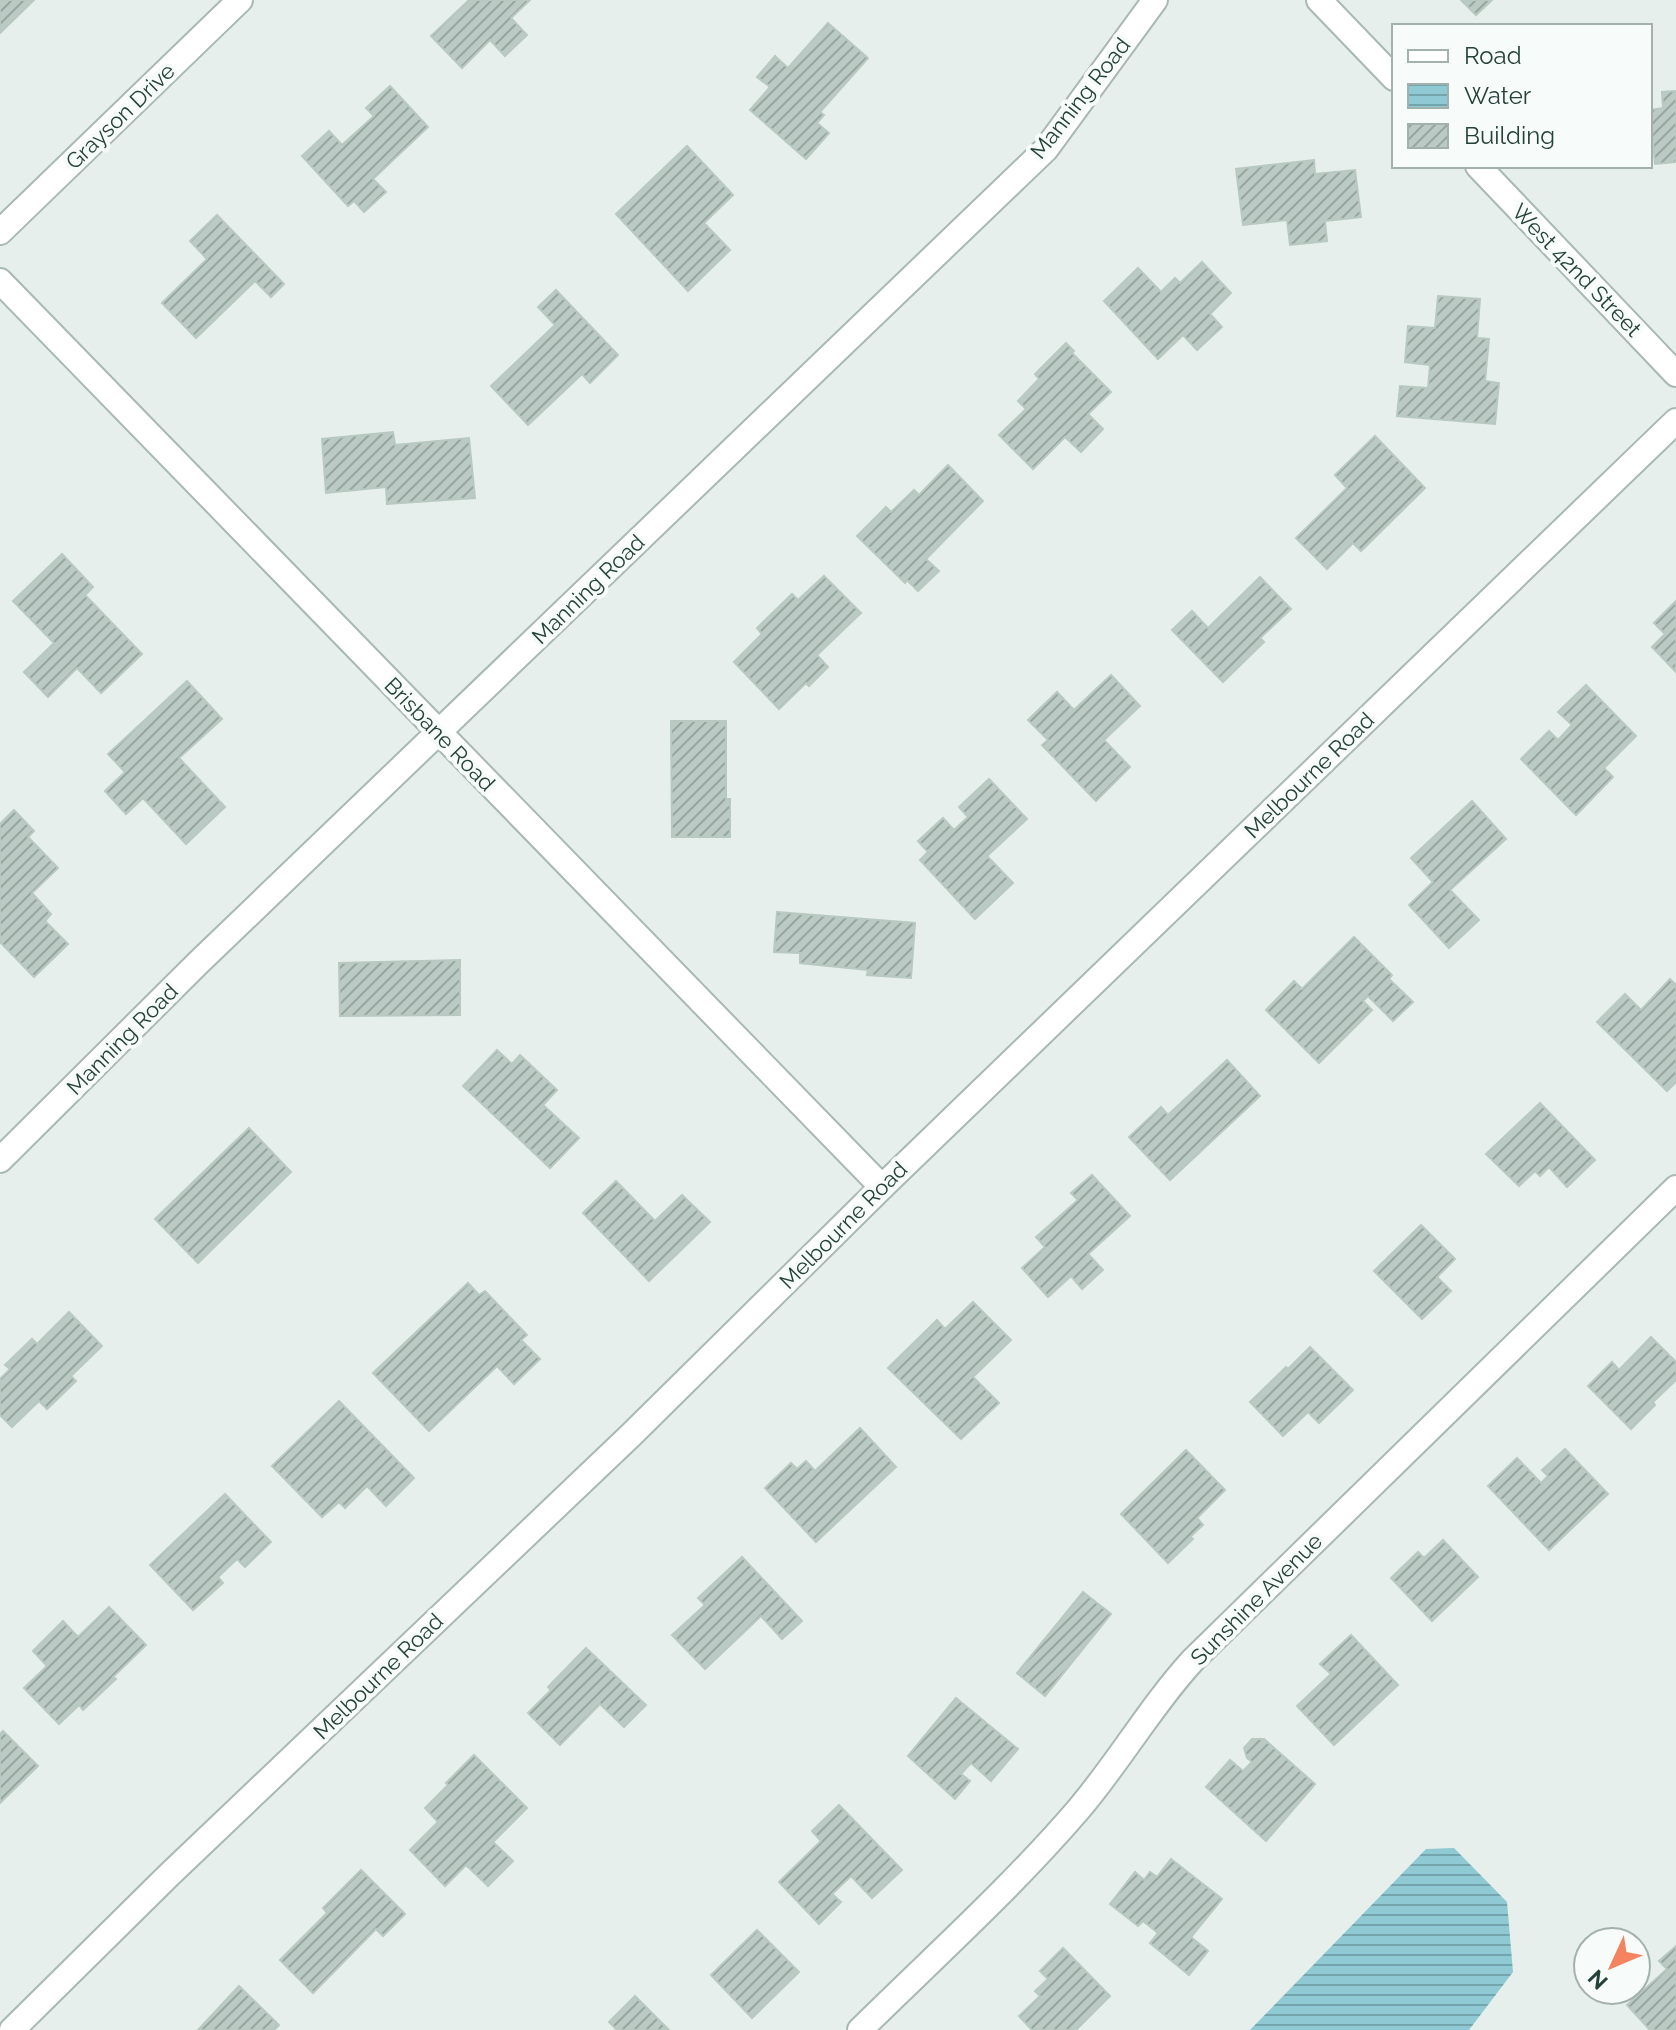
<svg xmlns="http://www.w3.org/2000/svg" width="1676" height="2030" viewBox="0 0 1676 2030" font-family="Raleway,sans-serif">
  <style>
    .water { fill: url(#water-rules) }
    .building { fill: url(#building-hatch); stroke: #b8c9c2; stroke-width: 2 }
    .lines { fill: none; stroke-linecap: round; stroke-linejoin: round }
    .minor-casing { stroke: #a8b8b2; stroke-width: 28 }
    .minor { stroke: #fff; stroke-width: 24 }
    .labels { text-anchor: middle; stroke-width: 8; stroke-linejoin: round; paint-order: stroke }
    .street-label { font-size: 22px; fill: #24423a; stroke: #f7fbf9 }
  </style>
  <defs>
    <pattern id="water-rules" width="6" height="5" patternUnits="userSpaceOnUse" patternTransform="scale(2)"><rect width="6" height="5" fill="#8ec9d4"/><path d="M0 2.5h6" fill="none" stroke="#74a5ad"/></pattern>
    <pattern id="building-hatch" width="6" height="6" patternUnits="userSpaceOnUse" patternTransform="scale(2)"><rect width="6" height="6" fill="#bbcac4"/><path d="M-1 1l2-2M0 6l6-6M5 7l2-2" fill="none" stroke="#98a6a0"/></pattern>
  </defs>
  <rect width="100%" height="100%" fill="#e6efeb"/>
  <polygon class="water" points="1454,1848 1507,1902 1513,1972 1469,2030 1250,2030 1426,1849"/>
  <g class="building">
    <polygon points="0,0 34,0 0,33"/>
    <polygon points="469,0 530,0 511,18 527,35 505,56 490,40 462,68 431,36"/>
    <polygon points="1461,0 1492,0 1476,15"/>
    <polygon points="828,23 868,58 820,112 824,115 817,123 829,133 806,159 750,110 770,87 757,77 775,56 788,68"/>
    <polygon points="390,86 428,127 373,179 386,192 364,212 354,201 348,206 302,156 329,131 342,145 374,116 366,108"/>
    <polygon points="1676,91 1676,162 1655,164 1650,110 1663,108 1662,92"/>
    <polygon points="687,146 733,195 704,223 730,250 688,291 616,214"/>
    <polygon points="1314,160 1315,174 1355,170 1361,217 1325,221 1327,241 1290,245 1287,220 1243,225 1236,169"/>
    <polygon points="217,215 284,284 271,297 255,281 196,338 162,303 207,259 190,241"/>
    <polygon points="1202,262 1231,293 1210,314 1222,327 1197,350 1183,335 1158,359 1104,301 1138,268 1161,292 1175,278 1180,283"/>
    <polygon points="556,290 618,355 590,383 582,374 528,425 491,386 555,325 538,307"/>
    <polygon points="1438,296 1480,299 1477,338 1489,339 1485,381 1499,383 1495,424 1397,416 1400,386 1428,388 1430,365 1405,362 1408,326 1435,328"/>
    <polygon points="1066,343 1074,351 1072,353 1111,392 1088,414 1103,429 1081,452 1065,437 1033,469 999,435 1026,409 1018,401 1039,379 1035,374"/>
    <polygon points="393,432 395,445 469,438 475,498 387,504 386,487 326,493 322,439"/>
    <polygon points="1375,436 1425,488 1361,551 1353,543 1327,569 1296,538 1347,488 1335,475"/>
    <polygon points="948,465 983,501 926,559 939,571 918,591 907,580 905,583 857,536 886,507 891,512 914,490 919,495"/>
    <polygon points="62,554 93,587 85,595 142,654 101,693 77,668 48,697 24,672 54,643 13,601"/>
    <polygon points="824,576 861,613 817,655 828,667 809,686 806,683 779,709 734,662 762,634 757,628 792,594 798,600"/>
    <polygon points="1260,577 1291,609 1260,638 1264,642 1223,682 1172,630 1192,611 1208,628"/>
    <polygon points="1676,601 1676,672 1652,647 1665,634 1654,623"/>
    <polygon points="1111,675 1140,706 1104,740 1130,767 1096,801 1042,745 1048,740 1028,720 1057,692 1074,710"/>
    <polygon points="187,681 222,719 179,758 225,807 186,844 143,798 126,814 105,791 125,772 108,754"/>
    <polygon points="1586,685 1636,736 1604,768 1613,777 1576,815 1521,759 1549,731 1558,740 1572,725 1558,712"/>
    <polygon points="671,721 726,721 726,799 730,799 730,837 672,837"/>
    <polygon points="989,779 1027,819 987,856 1013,883 975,919 920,860 928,852 918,841 943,818 954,830 968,817 959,807"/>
    <polygon points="1472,801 1506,839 1450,890 1479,920 1449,948 1409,905 1433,882 1411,858"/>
    <polygon points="14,810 34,831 28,837 58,868 32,893 51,914 45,921 68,944 34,977 0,942 0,824"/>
    <polygon points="777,912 915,923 911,978 867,975 868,970 800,963 800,953 774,952"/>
    <polygon points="1354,937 1392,975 1389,979 1413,1002 1393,1021 1368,996 1363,1001 1372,1010 1319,1063 1266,1010 1294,981 1302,989"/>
    <polygon points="460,960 460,1015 340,1016 339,963"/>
    <polygon points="1670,979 1676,985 1676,1082 1667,1091 1597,1022 1625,994 1641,1010"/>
    <polygon points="497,1050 512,1064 520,1055 557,1090 543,1105 579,1138 550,1168 463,1086"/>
    <polygon points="1227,1060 1260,1096 1170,1180 1129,1137 1161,1107 1168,1115"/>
    <polygon points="1540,1103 1595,1160 1567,1187 1549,1167 1540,1176 1535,1171 1519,1186 1486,1154"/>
    <polygon points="249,1128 291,1172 198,1263 155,1219"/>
    <polygon points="1092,1175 1130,1216 1088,1254 1103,1270 1082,1289 1071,1276 1048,1297 1022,1268 1045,1247 1036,1237 1078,1200 1071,1193"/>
    <polygon points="616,1181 655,1221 682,1195 710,1222 649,1281 583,1213"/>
    <polygon points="1421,1225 1455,1259 1437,1277 1451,1291 1422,1319 1374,1271"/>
    <polygon points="468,1283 479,1295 485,1291 527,1335 521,1340 540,1359 514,1384 497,1366 429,1431 373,1373"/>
    <polygon points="973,1302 1011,1340 973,1377 999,1403 961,1439 888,1368 937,1320 945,1329"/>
    <polygon points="69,1312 102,1346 71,1376 76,1381 47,1409 39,1401 12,1427 0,1415 0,1379 10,1369 5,1365 32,1339 37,1344"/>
    <polygon points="1651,1337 1676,1362 1676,1380 1653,1402 1655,1405 1631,1429 1588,1386 1612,1362 1619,1370"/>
    <polygon points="1310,1347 1353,1390 1319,1423 1308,1412 1283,1436 1250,1402 1286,1367 1288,1369"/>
    <polygon points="339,1401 414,1478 386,1506 367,1486 345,1508 339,1502 322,1517 272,1466"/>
    <polygon points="860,1428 896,1467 816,1542 765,1488 791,1463 797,1469 806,1461 815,1471"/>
    <polygon points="1565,1449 1608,1494 1549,1550 1488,1486 1517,1458 1541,1483 1548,1476 1542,1470"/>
    <polygon points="1186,1450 1225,1490 1197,1518 1203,1525 1190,1537 1193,1539 1168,1563 1121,1514"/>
    <polygon points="225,1494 271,1542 245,1567 237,1559 218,1577 223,1583 193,1610 150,1565"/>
    <polygon points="1443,1540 1478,1577 1432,1621 1391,1578 1418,1552 1424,1558"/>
    <polygon points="742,1557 802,1621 782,1639 761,1616 705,1669 672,1635 705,1605 698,1598"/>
    <polygon points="1083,1592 1111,1614 1045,1696 1017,1673"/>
    <polygon points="109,1607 146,1645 113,1677 116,1679 83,1710 79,1705 59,1724 24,1688 47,1666 33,1651 63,1621 78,1637"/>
    <polygon points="1351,1635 1398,1685 1334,1745 1297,1706 1331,1674 1320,1664"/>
    <polygon points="586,1648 646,1705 624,1727 600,1704 560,1745 528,1713 551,1690 548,1687"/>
    <polygon points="956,1698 1018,1749 991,1781 971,1763 961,1774 970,1781 955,1799 908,1756"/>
    <polygon points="3,1731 38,1766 0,1803 0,1734"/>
    <polygon points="1252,1739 1264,1739 1315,1784 1266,1841 1206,1787 1230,1760 1243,1771 1252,1762 1247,1758 1244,1748"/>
    <polygon points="474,1755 527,1808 493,1842 513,1861 488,1886 466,1865 445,1886 410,1850 438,1822 425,1808 448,1785 446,1783"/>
    <polygon points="839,1805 902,1870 872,1898 851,1876 832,1894 841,1902 819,1924 779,1882 821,1841 812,1831"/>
    <polygon points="1171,1859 1222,1899 1191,1937 1208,1951 1189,1975 1150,1943 1158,1933 1143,1921 1138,1926 1110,1904 1135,1872 1144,1880 1150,1872 1157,1877"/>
    <polygon points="361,1870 405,1914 383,1936 376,1929 313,1993 280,1960 327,1913 323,1908"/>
    <polygon points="757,1930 799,1972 752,2018 711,1975"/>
    <polygon points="1676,1946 1676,2030 1650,2030 1627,2005 1667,1969 1659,1961"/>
    <polygon points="1063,1948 1110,1996 1076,2030 1032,2030 1019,2016 1040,1996 1035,1991 1048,1979 1040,1971"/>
    <polygon points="239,1986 279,2025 274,2030 198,2030"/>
    <polygon points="635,1996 669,2030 617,2030 609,2022"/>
  </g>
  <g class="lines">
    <g class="minor-casing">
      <g id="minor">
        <polyline points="1319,0 1394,78"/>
        <polyline points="1478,166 1676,374"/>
        <polyline points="0,232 240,0"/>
        <polyline points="0,281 882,1187"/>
        <polyline points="0,1160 198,963 1046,149 1155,0"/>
        <polyline points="12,2030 170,1874 631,1435 882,1187 1676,421"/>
        <path d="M860,2030c73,-72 151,-142 218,-220 41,-48 72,-103 115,-150l483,-472"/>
      </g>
    </g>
    <use href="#minor" class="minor"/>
  </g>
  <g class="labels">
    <g class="street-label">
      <text transform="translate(1080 98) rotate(-52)" y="8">Manning Road</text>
      <text transform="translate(120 116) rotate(-44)" y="8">Grayson Drive</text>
      <text transform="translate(1577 270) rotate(46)" y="8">West 42nd Street</text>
      <text transform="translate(588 589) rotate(-44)" y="8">Manning Road</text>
      <text transform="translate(440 734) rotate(46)" y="8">Brisbane Road</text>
      <text transform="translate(1309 775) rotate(-44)" y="8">Melbourne Road</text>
      <text transform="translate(122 1039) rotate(-45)" y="8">Manning Road</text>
      <text transform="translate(843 1225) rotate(-45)" y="8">Melbourne Road</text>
      <text transform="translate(1256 1599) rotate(-45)" y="8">Sunshine Avenue</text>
      <text transform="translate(378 1676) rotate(-44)" y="8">Melbourne Road</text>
    </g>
  </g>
  <rect x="1392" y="24" width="260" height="144" fill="#f7fbf9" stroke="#a3b1ad" stroke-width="2"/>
  <rect x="1408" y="50" width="40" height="12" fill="#ffffff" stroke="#a3b1ad" stroke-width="2"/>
  <text x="1464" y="64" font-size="24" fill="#24423a">Road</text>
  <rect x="1408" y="84" width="40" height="24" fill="url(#water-rules)" stroke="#a3b1ad" stroke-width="2"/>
  <text x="1464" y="104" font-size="24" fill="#24423a">Water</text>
  <rect x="1408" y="124" width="40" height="24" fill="url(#building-hatch)" stroke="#a3b1ad" stroke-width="2"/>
  <text x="1464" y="144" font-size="24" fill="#24423a">Building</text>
  <g transform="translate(1612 1966) rotate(226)"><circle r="38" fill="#f7fbf9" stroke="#a3b1ad" stroke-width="2"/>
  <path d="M0-6L14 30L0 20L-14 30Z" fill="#f4845f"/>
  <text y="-12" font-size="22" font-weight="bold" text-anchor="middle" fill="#24423a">N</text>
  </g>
</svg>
